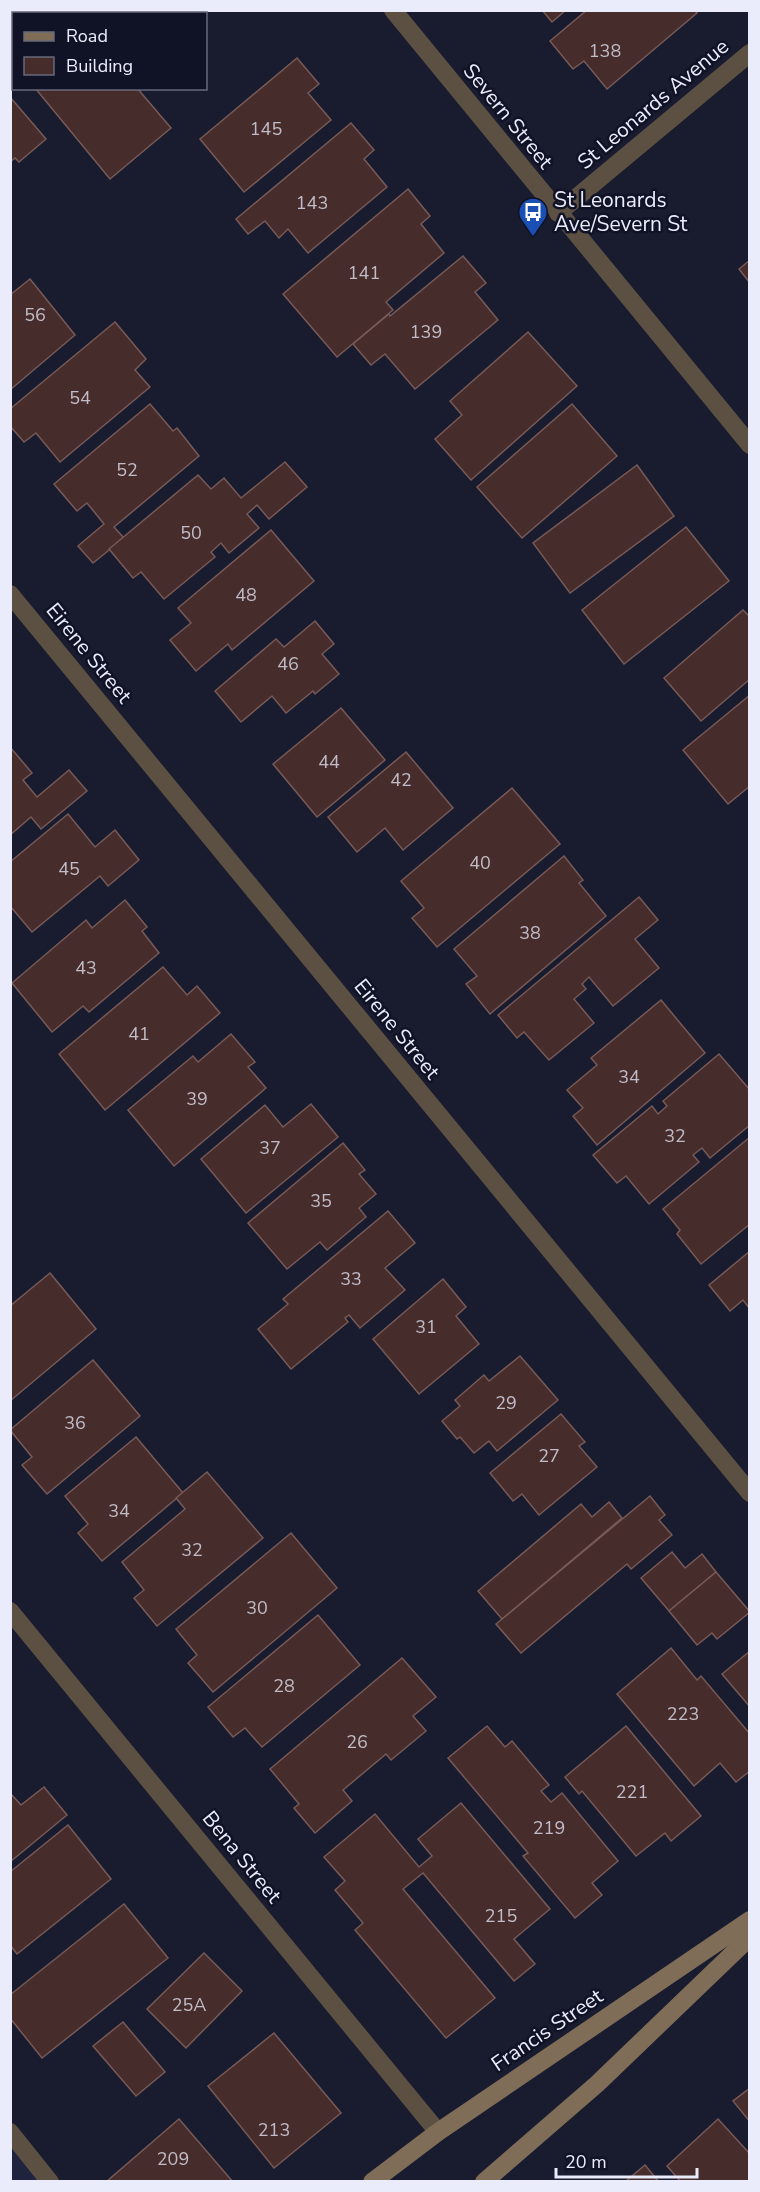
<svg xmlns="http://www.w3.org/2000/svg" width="760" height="2192" viewBox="0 0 760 2192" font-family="'Nunito Sans',sans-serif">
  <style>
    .built { fill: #20233d }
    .building { fill: #462c2a; stroke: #775a57; stroke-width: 1.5 }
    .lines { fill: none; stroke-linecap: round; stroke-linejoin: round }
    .lane { stroke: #5c5043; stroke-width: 18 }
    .street { stroke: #5c5043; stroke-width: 18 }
    .secondary { stroke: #7f6d58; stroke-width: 18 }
    .labels { text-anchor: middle; stroke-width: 5; stroke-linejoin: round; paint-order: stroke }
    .number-label { font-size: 18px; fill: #c1bcc7 }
    .street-label { font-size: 21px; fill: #eaecfb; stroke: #101225 }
    .poi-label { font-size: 21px; fill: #eaecfb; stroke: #101225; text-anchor: start }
  </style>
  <rect width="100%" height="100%" fill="#191b2f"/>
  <polygon class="built" points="11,2148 38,2181 11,2181"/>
  <g class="building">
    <polygon points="10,10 73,10 75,14 14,14 14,66 11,68"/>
    <polygon points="98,10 153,10 149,14 101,14"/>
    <polygon points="542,10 566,10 552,22"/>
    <polygon points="587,10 694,10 697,13 607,89 584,61 573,69 550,41"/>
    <polygon points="297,58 319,84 308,93 331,120 244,192 200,139"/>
    <polygon points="35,88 137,88 171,128 110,179"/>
    <polygon points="10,97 46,139 19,162 15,158 10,162"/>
    <polygon points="351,123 374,150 364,159 387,187 308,253 288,229 279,238 265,221 248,234 236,219"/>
    <polygon points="408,189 430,216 421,224 444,253 386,302 393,310 337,357 283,294"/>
    <polygon points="463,256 486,283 475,292 498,320 415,389 385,354 371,365 353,344 389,314 390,316"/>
    <polygon points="750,260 750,283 739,269"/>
    <polygon points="30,279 75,335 10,390 10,295"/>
    <polygon points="115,322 146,359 135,370 150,387 60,462 36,433 24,442 10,426 10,409"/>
    <polygon points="528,332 577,386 471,480 435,439 462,415 450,401"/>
    <polygon points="150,404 173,431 177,428 199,456 114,527 124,538 93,563 78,546 104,524 87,503 77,511 54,484"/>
    <polygon points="572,404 617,456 522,538 477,487"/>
    <polygon points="285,462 307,487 269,519 257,505 247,514 259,528 229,553 221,543 211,552 215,557 164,599 141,572 133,578 109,549 198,475 211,489 224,478 241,498"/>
    <polygon points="637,465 674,516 570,593 533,543"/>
    <polygon points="686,527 729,581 624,664 582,610"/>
    <polygon points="271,530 314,581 232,650 228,644 196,671 170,640 191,623 178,608"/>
    <polygon points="743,610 750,617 750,679 701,721 664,678"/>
    <polygon points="315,621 334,644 322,654 339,674 315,694 313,691 286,713 272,696 241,722 215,691 276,639 284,647"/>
    <polygon points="750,695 750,786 728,804 683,750"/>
    <polygon points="341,708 385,760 317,817 273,764"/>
    <polygon points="10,747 32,773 23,780 37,797 69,770 87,791 41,829 31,817 10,835"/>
    <polygon points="406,752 453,808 403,850 385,828 357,852 328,817"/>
    <polygon points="512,788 560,844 437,947 412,918 424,908 401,881"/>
    <polygon points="68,814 95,847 115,830 139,860 108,886 100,876 32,932 10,906 10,862"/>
    <polygon points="564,856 583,880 579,883 606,916 490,1014 466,984 477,976 454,949"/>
    <polygon points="639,897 658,920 635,939 659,968 613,1006 589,977 582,984 586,989 574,999 594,1023 549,1060 524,1032 517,1038 498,1015"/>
    <polygon points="125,900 147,927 142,931 159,953 89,1012 83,1006 52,1032 12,983 86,920 92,928"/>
    <polygon points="163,967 187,995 197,986 220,1013 105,1110 59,1054"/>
    <polygon points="661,1000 705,1053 597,1145 573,1116 583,1108 567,1090 597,1065 591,1058"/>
    <polygon points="231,1034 255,1062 248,1067 266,1088 174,1166 128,1110 193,1056 198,1062"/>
    <polygon points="719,1054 750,1090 750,1125 710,1158 702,1148 693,1155 699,1162 649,1204 626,1176 617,1183 593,1155 652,1106 658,1114 667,1106 663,1101"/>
    <polygon points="311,1104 338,1137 246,1213 201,1159 265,1105 283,1127"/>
    <polygon points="750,1137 750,1224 701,1264 677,1234 680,1230 663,1209"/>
    <polygon points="343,1143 365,1170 359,1174 376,1194 359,1208 366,1217 327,1250 320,1242 287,1269 248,1223"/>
    <polygon points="388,1211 415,1243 385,1268 405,1290 360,1328 349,1315 345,1318 348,1322 291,1369 258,1329 288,1304 283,1299"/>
    <polygon points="750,1251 750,1309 743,1300 730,1311 709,1285"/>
    <polygon points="50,1273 96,1329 10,1401 10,1306"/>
    <polygon points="443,1279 466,1307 456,1316 479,1344 419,1394 373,1339"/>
    <polygon points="520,1356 558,1400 497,1451 489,1441 474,1453 460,1437 457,1439 442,1421 460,1406 455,1400 484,1375 489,1381"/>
    <polygon points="93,1360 140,1416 47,1494 22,1465 32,1457 10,1430"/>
    <polygon points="561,1414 585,1442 579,1446 597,1467 539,1515 522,1494 513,1501 490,1473"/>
    <polygon points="136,1437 183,1493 102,1561 78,1533 88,1524 65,1496"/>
    <polygon points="207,1472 263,1538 157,1626 134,1598 144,1590 122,1562 185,1509 176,1498"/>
    <polygon points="650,1496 665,1515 659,1520 672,1535 631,1569 627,1564 521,1653 496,1624"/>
    <polygon points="609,1502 622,1518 502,1619 478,1591 581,1504 592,1517"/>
    <polygon points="291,1533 337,1588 213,1692 188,1663 197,1655 176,1629"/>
    <polygon points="672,1552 685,1568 702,1554 716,1572 669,1611 641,1578"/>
    <polygon points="716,1572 750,1612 717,1639 712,1633 697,1645 669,1611"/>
    <polygon points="318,1615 360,1665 262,1747 245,1728 233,1737 208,1707"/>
    <polygon points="671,1648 697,1680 701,1676 750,1734 750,1771 736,1782 720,1763 694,1786 617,1694"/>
    <polygon points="750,1651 750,1707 722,1674"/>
    <polygon points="402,1658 436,1697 413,1716 426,1731 391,1760 386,1754 343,1790 352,1801 315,1833 294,1808 299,1804 270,1769"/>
    <polygon points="487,1726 505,1747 512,1741 549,1785 541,1791 551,1802 562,1793 618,1861 592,1883 602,1895 575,1918 523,1856 528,1853 448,1758"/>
    <polygon points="626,1726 701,1816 671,1841 665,1833 636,1856 582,1791 579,1794 565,1777"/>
    <polygon points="44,1787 67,1815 10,1862 10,1793 21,1805"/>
    <polygon points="461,1803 550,1909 514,1939 535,1964 514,1981 423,1873 403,1889 495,1998 446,2038 355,1930 363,1923 335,1890 345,1881 324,1857 375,1814 419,1867 432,1856 418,1839"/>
    <polygon points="68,1825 111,1879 17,1954 10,1945 10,1872"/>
    <polygon points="124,1904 168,1958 42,2058 10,2018 10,1995"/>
    <polygon points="204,1953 242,1991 186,2048 147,2009"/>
    <polygon points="123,2022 165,2072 136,2096 93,2046"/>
    <polygon points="274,2033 341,2113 274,2168 208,2086"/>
    <polygon points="750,2088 750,2122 733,2101"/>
    <polygon points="179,2119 233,2182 106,2182"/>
    <polygon points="718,2119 750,2154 750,2182 681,2182 667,2166"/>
    <polygon points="645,2165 659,2182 625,2182"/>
  </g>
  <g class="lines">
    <polyline class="lane" points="10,2132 50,2182"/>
    <g class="street">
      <polyline points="393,10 750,445"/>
      <polyline points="558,213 750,53"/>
      <polyline points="10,594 750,1493"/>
      <polyline points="10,1611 438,2132"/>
    </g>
    <g class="secondary">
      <polyline points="372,2182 438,2132 750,1920"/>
      <polyline points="484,2182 597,2084 750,1937"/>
    </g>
  </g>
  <defs>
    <g id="bus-pin" transform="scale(1.5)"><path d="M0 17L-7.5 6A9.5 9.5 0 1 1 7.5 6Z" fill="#1a4fb4" stroke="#101225"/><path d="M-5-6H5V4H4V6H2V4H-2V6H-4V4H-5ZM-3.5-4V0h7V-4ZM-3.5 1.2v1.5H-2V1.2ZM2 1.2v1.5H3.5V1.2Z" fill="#fff"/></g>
  </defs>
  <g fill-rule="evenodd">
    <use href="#bus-pin" x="533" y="212"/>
  </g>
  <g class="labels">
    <g class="number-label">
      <text x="605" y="57">138</text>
      <text x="266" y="135">145</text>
      <text x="312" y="209">143</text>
      <text x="364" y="279">141</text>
      <text x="35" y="321">56</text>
      <text x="426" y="338">139</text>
      <text x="80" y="404">54</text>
      <text x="127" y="476">52</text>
      <text x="191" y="539">50</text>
      <text x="246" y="601">48</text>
      <text x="288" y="670">46</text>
      <text x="329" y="768">44</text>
      <text x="401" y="786">42</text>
      <text x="480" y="869">40</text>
      <text x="69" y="875">45</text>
      <text x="530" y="939">38</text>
      <text x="86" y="974">43</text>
      <text x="139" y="1040">41</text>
      <text x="629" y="1083">34</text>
      <text x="197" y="1105">39</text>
      <text x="675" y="1142">32</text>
      <text x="270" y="1154">37</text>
      <text x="321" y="1207">35</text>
      <text x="351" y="1285">33</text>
      <text x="426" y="1333">31</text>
      <text x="506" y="1409">29</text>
      <text x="75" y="1429">36</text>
      <text x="549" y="1462">27</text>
      <text x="119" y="1517">34</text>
      <text x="192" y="1556">32</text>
      <text x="257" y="1614">30</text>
      <text x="284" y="1692">28</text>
      <text x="683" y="1720">223</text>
      <text x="357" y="1748">26</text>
      <text x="632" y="1798">221</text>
      <text x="549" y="1834">219</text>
      <text x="501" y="1922">215</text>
      <text x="189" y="2011">25A</text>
      <text x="274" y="2136">213</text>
      <text x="173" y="2165">209</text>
    </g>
    <g class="street-label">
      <text transform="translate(653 104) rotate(-40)" y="7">St Leonards Avenue</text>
      <text transform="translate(508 116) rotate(51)" y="7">Severn Street</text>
      <text transform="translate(89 653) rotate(51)" y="7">Eirene Street</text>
      <text transform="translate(397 1029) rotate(51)" y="7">Eirene Street</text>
      <text transform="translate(242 1857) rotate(51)" y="7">Bena Street</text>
      <text transform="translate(547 2030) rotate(-34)" y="7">Francis Street</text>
    </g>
    <g class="poi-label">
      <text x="554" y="207">St Leonards<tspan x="554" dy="24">Ave/Severn St</tspan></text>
    </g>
  </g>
  <rect width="760" height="2192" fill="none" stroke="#eaecfb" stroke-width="24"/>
  <rect x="12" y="12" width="195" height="78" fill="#101225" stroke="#67697b" stroke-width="1.5"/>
  <rect x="24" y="32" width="30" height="9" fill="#7f6d58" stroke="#67697b" stroke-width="1.5"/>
  <text x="66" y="42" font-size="18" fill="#eaecfb">Road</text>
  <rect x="24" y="57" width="30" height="18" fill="#462c2a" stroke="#67697b" stroke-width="1.5"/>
  <text x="66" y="72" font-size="18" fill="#eaecfb">Building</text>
  <path d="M556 2168v9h141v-9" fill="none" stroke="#eaecfb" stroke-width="3"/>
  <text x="565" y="2168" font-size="18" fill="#eaecfb" stroke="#101225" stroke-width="4.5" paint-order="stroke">20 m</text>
</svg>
